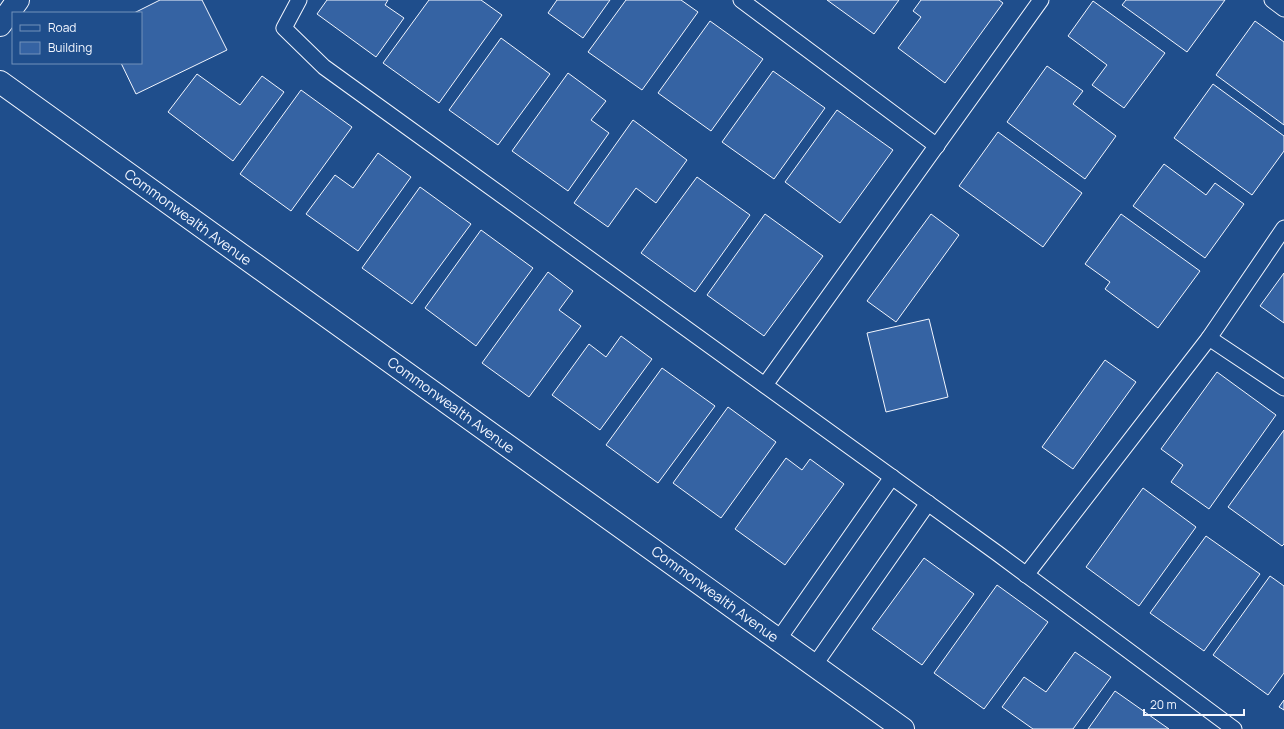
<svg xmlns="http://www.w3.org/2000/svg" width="1284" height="729" viewBox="0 0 1284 729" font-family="Manrope,sans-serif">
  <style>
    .building { fill: #3563a3; stroke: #f2f6ff }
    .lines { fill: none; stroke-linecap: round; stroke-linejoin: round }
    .lane-casing { stroke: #f2f6ff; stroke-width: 17 }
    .street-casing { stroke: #f2f6ff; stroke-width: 24 }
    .secondary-casing { stroke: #f2f6ff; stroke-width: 24 }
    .lane { stroke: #1f4e8c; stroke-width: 15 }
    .street { stroke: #1f4e8c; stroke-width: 22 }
    .secondary { stroke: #1f4e8c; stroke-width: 22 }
    .labels { text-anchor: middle; stroke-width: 3; stroke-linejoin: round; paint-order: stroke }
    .street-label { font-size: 14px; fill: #f2f6ff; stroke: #1f4e8c }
  </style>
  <rect width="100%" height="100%" fill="#1f4e8c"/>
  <g class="building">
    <polygon points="160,0 202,0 227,50 136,94 121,63 141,63 141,13 134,13"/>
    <polygon points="327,0 388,0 385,5 404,18 376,57 317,14"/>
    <polygon points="429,0 481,0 502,15 439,103 383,63"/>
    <polygon points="557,0 610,0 583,38 548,13"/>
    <polygon points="626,0 681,0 698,12 642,90 588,52"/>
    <polygon points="827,0 899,0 874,34"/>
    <polygon points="921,0 999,0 1003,3 945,83 898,48 921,17 913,11"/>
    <polygon points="1126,0 1225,0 1187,52 1122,5"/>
    <polygon points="1093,1 1165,53 1124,108 1092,85 1107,65 1068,36"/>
    <polygon points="710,21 763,59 711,131 658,93"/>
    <polygon points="1255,21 1284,42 1284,125 1216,75"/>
    <polygon points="501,38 550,74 498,145 449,110"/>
    <polygon points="1047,66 1083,91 1073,104 1116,136 1085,179 1007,122"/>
    <polygon points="773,71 825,108 774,179 722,142"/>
    <polygon points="568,73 606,101 591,120 609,133 568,191 512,151"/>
    <polygon points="197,74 240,105 262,76 284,92 233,161 168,112"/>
    <polygon points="1213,84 1284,136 1284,151 1252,195 1174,138"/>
    <polygon points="301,90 352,127 291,211 240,174"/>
    <polygon points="837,110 893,150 840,223 785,182"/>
    <polygon points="633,120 687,160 656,203 636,188 608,227 574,203"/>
    <polygon points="998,132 1082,193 1043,247 959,186"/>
    <polygon points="378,153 411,177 358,251 306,214 335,175 353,188"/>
    <polygon points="1164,164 1206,195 1215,183 1244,204 1205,258 1133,206"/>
    <polygon points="697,177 750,215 695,292 641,253"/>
    <polygon points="420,187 471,224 412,304 362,268"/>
    <polygon points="765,214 823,256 764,336 707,295"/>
    <polygon points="931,214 959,235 896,322 867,301"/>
    <polygon points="1121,214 1200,271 1158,328 1105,289 1110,282 1085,264"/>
    <polygon points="481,230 533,268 476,346 425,308"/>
    <polygon points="548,272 573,291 559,310 581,326 529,397 482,363"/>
    <polygon points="1284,273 1284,323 1260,306"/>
    <polygon points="929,319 948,397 886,412 867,333"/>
    <polygon points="621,336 652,359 600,430 552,395 589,344 606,357"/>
    <polygon points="1105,360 1136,382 1073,469 1042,447"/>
    <polygon points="662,368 715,406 658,483 606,445"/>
    <polygon points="1217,372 1276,415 1209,509 1171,482 1183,465 1161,449"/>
    <polygon points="728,407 776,442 721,518 673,483"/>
    <polygon points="1284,430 1284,544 1282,546 1228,507"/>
    <polygon points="786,458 802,470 810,459 844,484 785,565 735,529"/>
    <polygon points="1143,488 1196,527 1139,606 1086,567"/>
    <polygon points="1206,536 1260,574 1204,651 1150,613"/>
    <polygon points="924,558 974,594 922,665 872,629"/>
    <polygon points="1270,576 1284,586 1284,673 1268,695 1213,655"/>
    <polygon points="997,585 1048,622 984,709 934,673"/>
    <polygon points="1075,652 1111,677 1073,729 1033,729 1002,707 1024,677 1046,692"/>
    <polygon points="1115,691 1169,729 1088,729"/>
    <polygon points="1284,700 1284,710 1279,707"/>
  </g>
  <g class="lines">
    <g class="lane-casing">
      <g id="lane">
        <polyline points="299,0 284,28 324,67 997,553 1234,729"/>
        <polyline points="741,0 937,146"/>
        <polyline points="1272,0 1284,9"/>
        <polyline points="1209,338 1284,228"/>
        <polyline points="765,385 1041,0"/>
        <polyline points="1026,575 1209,338 1284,388"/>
        <polyline points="778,640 892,477"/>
        <polyline points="814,666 928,503"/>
      </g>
    </g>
    <g class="street-casing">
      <polyline id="street" points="0,82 903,729"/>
    </g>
    <g class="secondary-casing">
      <polyline id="secondary" points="0,25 18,0"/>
    </g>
    <use href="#lane" class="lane"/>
    <use href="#street" class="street"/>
    <use href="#secondary" class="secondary"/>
  </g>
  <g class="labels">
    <g class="street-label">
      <text transform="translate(188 217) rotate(36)" y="5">Commonwealth Avenue</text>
      <text transform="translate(451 405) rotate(36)" y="5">Commonwealth Avenue</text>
      <text transform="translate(715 594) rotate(36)" y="5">Commonwealth Avenue</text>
    </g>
  </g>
  <rect x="12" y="12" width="130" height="52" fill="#1f4e8c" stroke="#7391ba"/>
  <rect x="20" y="25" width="20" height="6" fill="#1f4e8c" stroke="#7391ba"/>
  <text x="48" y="32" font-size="12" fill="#f2f6ff">Road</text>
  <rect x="20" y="42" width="20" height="12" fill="#3563a3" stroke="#7391ba"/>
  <text x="48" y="52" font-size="12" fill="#f2f6ff">Building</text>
  <path d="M1144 709v6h100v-6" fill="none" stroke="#f2f6ff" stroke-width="2"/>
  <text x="1150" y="709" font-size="12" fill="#f2f6ff" stroke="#1f4e8c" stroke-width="3" paint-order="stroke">20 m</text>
</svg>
